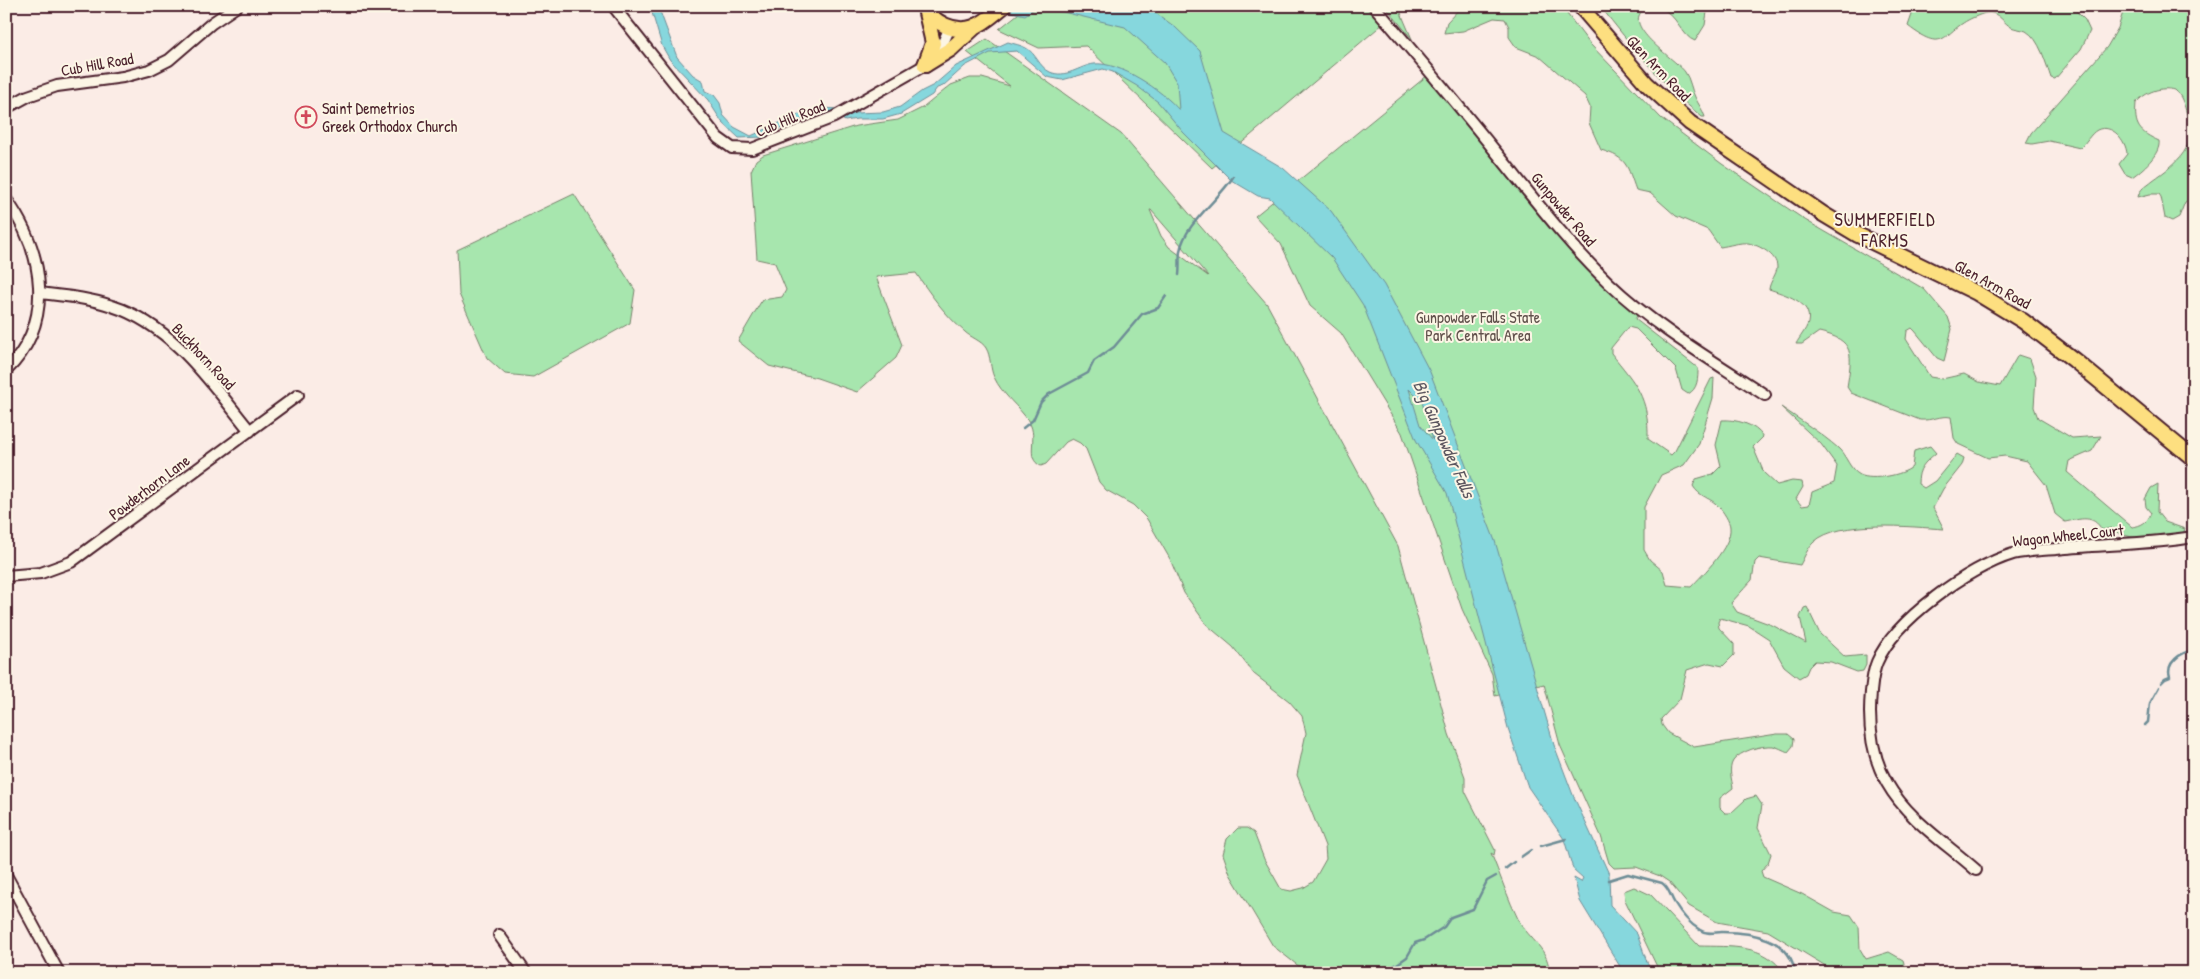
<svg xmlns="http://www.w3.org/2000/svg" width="2200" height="979" viewBox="0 0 2200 979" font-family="'Patrick Hand',sans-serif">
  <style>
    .green { fill: #a7e6ae; stroke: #78826c; fill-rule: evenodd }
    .water { fill: #86d7dd; stroke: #6e8d96; fill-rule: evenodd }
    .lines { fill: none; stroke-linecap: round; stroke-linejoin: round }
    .stream { stroke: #6e8d96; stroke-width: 2.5 }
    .minor-casing { stroke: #4a1f2b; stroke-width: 14 }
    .major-casing { stroke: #4a1f2b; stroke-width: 18 }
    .minor { stroke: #fcf5e5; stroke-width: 10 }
    .major { stroke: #fddf80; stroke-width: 14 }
    .labels { text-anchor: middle; stroke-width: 4; stroke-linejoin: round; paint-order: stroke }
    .street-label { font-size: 16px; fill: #4a1f2b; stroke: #fcf5e5 }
    .poi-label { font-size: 16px; fill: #4a1f2b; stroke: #fcf5e5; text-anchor: start }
    .park-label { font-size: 16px; fill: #61514c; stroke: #fcf5e5 }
    .neighbourhood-label { font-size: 18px; letter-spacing: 1px; fill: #4a1f2b; stroke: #fcf5e5 }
    .water-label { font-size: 18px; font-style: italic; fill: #5c5660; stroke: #fcf5e5 }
  </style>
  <rect width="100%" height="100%" fill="#fbece6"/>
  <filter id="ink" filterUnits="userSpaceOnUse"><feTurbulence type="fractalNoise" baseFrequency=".02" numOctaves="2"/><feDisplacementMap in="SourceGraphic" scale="10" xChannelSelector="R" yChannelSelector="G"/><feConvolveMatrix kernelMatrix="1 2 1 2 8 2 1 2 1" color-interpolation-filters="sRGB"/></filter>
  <g filter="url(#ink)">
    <g class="green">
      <polygon points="1028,6 1370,6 1384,23 1212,168 1086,46 1039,48 999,29"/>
      <polygon points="1385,6 1398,6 1412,39"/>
      <path d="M1462,6h99l29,38 71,74 61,46 83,56 119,69 24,28 4,12 -8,32 -7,-3 -22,-27 -3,-3 -5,3 -1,8 24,38 12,2 22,-5 15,8 21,4 18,-31 12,4 6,17 -2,31 4,11 34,20 29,-2 -9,15 -23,10 -2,11 65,55c9,-1 16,-5 19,-14l-5,-6 -1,-8 6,-11 7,-4 -1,28 8,10 20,7 -2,5c-20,3 -56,9 -72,-6l-9,2c-9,-16 -21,-11 -37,-8l-10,-8 -9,-29 -19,-24 -22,-5 -17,2 -30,-14 -4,-6 -3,-21c-11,-2 -19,4 -31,3l-69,-27 -4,-6c5,-32 9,-47 -28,-55l-17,12h-6c3,-6 10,-14 12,-21 5,-22 -25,-29 -39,-34 1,-8 8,-15 8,-22 0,-12 -18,-22 -29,-24 -8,-1 -20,3 -28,4l-12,-17 -32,-14 -26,-23 -14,-3c-9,-24 -8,-32 -35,-40l-12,-27 1,-16 -5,-11 -46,-40 -23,-9 -7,-10v-10l-4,-8 -11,-1 -31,13 -19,2 3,-11z"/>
      <path d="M1600,6h108l-3,19 -10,16c-13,-4 -18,-27 -35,-33 -5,-2 -11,-2 -15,1 -26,16 32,51 40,63 5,7 6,17 10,25 3,7 8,13 10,20h-3c-38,-30 -72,-73 -102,-111z"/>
      <path d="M1915,6h156l14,14 5,11 -9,18 -26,30 -4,-1c-5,-14 -11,-39 -25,-47 -5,-2 -11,-2 -15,-4 -7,-4 -11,-12 -19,-14 -5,-1 -10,1 -15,3 -35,13 -29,41 -69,10z"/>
      <path d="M2125,6h63l6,7v185l-9,4 -6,15 -7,4 -7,-3 -4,-21 -2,-3h-9l-12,3c2,-9 8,-11 15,-17 24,-17 46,-34 34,-66 -3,-9 -5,-18 -12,-24 -14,-4 -30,2 -39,13 -2,23 3,29 23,38 2,13 -17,29 -27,36l-7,-3 -6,-10 8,-10c-1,-14 -15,-31 -30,-24 -7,4 -11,13 -17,18l-31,-7 -17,3 -6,-1 5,-10 76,-86 11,-19z"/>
      <path d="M987,39l134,95 146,170 131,242 51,188 16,43v14l30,59 -1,5 -3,-2c9,22 17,46 28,68 10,18 31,29 30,52h-246l-2,-5 -28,-22 -43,-72 -7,-20 4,-15 11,-11h9l7,5 10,26 17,30 10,2 12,-3 10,-6 13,-23 -1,-13 -28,-71 9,-42 -4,-17 -13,-15 -35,-27 -21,-27 -26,-22 -23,-32 -14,-34 -23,-40 -14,-14 -27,-15 -7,-8 -13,-33 -6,-6 -8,-4 -6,3 -20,22 -5,2c-17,-8 -2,-28 -12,-44 -10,-16 -27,-27 -35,-45 -4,-8 -3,-21 -8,-29 -4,-7 -16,-11 -21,-16 -20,-17 -35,-38 -49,-59l-40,4 26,68 -6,13 -39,34 -40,-14 -48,-12 -31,-25 24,-41 20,-3 4,-7 -11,-27 -18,-4 -6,-88 5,-11 7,-5 93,-29 42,-6 26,-13 27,-22 19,-7h12l28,8 -43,-34zM1150,210h1l57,66 -39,-29 -8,-11z"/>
      <path d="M1428,75l107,128 104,110 -4,6 63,49c0,10 0,21 -10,26l-6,-4 -6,-21 -40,-40 -8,-2 -17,21v5c25,31 38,44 37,86l23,16 4,-4 36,-72 3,-1 -1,20 -14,46 -15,21 -23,10 -17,32v43l6,10 13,11 4,14 24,2c12,-13 41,-40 39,-60 0,-5 -7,-16 -11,-20 -7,-9 -20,-10 -26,-21l3,-7 17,-5 8,-8 -5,-21 6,-25c13,-1 34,4 41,17l-10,10 11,26 13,12 15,-4 10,1 1,5 -7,12 6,7 7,-1 3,-13 22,-9 3,-17 -16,-22 -40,-37c19,13 40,26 57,41 9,8 11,21 22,27 12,6 43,0 52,-8l2,-16 16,-5 6,7c-12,10 -18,15 -18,31l6,4 11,-7 22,-27 7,4 -2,7 -19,24 -10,19 11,21c-31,-2 -106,-10 -130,13 -6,5 -10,16 -14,23l-41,-7 -4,4 -3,18 -21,23 6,9 35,13 34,18 -6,-26 4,-9 3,-1 13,27 25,23 21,-2v10l-3,6 -6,1 -26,-10 -16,-1 -6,6 -3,7 -7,4 -15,-12 -15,-27 -20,-13 -29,-8 -2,4 1,6 15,16v11l-11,11 -14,-3 -22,7 -7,29 -19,20 1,6 6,8 26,14 83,-13h11l6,5 -1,7 -5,6c-5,-2 -10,-5 -15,-6 -12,-1 -33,5 -40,15 -5,8 -1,19 0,27l-13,10v10l5,5h6l15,-14 10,-3 6,9 -4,23 13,26 -3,9 -7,8 2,6 39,17 32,18 17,3 8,12 1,22 6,10 23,-7 14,8 2,7 -11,6h-45l-2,-4 -18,-1 -61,-37 -51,-9 -28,-16 -20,-24 -9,-6 -24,-9 -22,1 -5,-5 -8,-27 -41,-91 -16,-61 -49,12 -3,-22 -30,-65 -60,-176 -61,-100 -31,-27 -29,-62 -26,-28z"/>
      <polygon points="574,194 635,290 630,323 533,377 505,374 487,358 459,294 457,250"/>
      <path d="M1634,887l17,8 48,51c30,1 66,-3 85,27h-124l-35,-73 -1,-9z"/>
    </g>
    <path class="water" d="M650,6h8l19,51 16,18 10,6 2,10 9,4 6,8 3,12 11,12 17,9 48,-22 20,-2 4,-4 16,1 10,7 6,-3 28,-1 17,-5 22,-16 12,-6 22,-19 52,-24c6,2 13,3 18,6 10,5 13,19 24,24 16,7 29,-6 44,-8 25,-3 69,27 85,46l-2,-27 -12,-20 -40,-36 -62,-15 -29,-3 -9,6 -40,-9h161l29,21 25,24 24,82 59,35 48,43 53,74 46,87 65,169 59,204 19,50 36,79 1,31 27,29 14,39h-27l-44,-72 -6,-23 7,4 2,-4 -10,-9 -9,-30 -36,-52 -20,-59 -61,-235 -31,-53 -53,-135 -31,-47 -62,-60 -12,-2 -27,-16 -48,-48 -25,-30 -21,-16 -24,-14 -10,-3 -41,11 -15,-3 -30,-26 -27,2 -25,13 -22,20 -6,2 -5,7 -31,19 -18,5h-26l-12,2 -14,-9 -37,10 -31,15 -24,1 -17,-16 -14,-22 -38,-40 -8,-14zM1409,389l13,13 11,38 -13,-15z"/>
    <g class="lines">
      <g class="stream">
        <path d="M1179,275c1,-8 0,-17 1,-24 5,-28 38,-50 53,-74"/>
        <polyline points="1023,428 1033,420 1041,402 1049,394 1088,373 1094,361 1114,347 1142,314 1158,308 1166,296"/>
        <path d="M2161,683l4,-4 5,-2c-5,-14 11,-25 24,-27"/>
        <polyline points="2145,725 2148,722 2150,703 2159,687"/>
        <polyline points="1541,846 1566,839"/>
        <polyline points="1521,857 1531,850"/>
        <polyline points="1505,869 1514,862"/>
        <path d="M1609,880l19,-6 34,9c7,5 8,12 12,19 6,10 16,22 26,28 7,5 15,2 22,2 29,0 69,6 73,41"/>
        <polyline points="1384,973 1407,957 1415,943 1424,940 1444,927 1451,917 1473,909 1487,881 1496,876"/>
      </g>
      <g class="minor-casing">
        <g id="minor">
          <polyline points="613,6 718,138 732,148 752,149 834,117 925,65 939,52 950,27"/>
          <path d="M1374,6c43,50 85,100 126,151 35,43 69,88 109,126 46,44 103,77 156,112"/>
          <polyline points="6,108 28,96 57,86 123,77 149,70 169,60 212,23 237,6"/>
          <path d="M6,199c38,53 50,123 0,172"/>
          <path d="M40,293c25,3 49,5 72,13 62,20 99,77 138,125"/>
          <polyline points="6,576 41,573 71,562 298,395"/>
          <path d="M1976,870c-30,-27 -68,-50 -89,-87 -16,-28 -19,-59 -16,-91 1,-10 2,-21 6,-30 18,-42 92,-95 136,-108 17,-4 36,-4 53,-6 42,-4 86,-4 128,-11"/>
          <polyline points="6,875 59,973"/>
          <polyline points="499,935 526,973"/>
        </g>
      </g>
      <g class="major-casing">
        <g id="major">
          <path d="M923,6c11,17 31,28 51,21 11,-4 21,-14 30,-21"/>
          <polyline points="1580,6 1647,84 1690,123 1823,214 1858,235 1977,293 2023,321 2074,360 2194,459"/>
          <polyline points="925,65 951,49 976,26"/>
          <polyline points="925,65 933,43 926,13"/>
        </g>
      </g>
      <use href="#minor" class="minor"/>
      <use href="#major" class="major"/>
    </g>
  </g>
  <defs>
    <g id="church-ring" transform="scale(1.125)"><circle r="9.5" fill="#fcf5e5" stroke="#d1495b" stroke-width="1.5"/><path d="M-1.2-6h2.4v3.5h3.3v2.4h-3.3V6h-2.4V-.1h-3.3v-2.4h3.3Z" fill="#d1495b"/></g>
  </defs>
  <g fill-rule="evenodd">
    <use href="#church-ring" x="306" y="117"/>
  </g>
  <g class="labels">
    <g class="street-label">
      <text transform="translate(97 64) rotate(-10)" y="6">Cub Hill Road</text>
      <text transform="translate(1659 68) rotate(46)" y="6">Glen Arm Road</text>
      <text transform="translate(790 118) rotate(-22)" y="6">Cub Hill Road</text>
      <text transform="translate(1564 209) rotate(50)" y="6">Gunpowder Road</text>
      <text transform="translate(1993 284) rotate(29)" y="6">Glen Arm Road</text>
      <text transform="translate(204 356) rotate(47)" y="6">Buckhorn Road</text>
      <text transform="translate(149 487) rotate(-37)" y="6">Powderhorn Lane</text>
      <text transform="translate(2068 535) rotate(-6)" y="6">Wagon Wheel Court</text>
    </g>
    <g class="poi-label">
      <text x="322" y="114">Saint Demetrios<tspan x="322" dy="18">Greek Orthodox Church</tspan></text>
    </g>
    <g class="park-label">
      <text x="1478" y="323">Gunpowder Falls State<tspan x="1478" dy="18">Park Central Area</tspan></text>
    </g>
    <g class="neighbourhood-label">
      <text x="1885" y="226">SUMMERFIELD<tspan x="1885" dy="21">FARMS</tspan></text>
    </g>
    <g class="water-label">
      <text transform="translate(1444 439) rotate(66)" y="6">Big Gunpowder Falls</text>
    </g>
  </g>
  <rect width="2200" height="979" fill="none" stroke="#fcf5e5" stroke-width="25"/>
  <rect x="12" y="12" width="2175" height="954" fill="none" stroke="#4a1f2b" stroke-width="2" filter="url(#ink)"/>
</svg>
